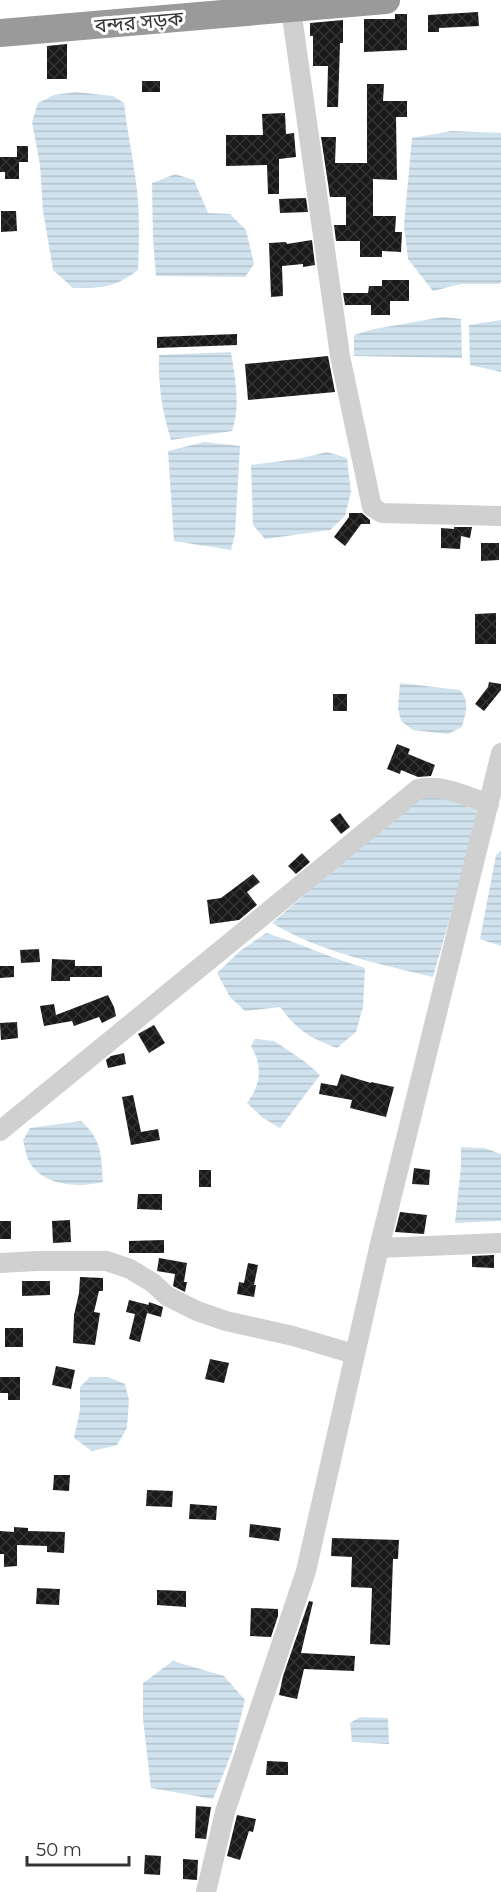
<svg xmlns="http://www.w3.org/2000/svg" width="501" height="1892" viewBox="0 0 501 1892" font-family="Montserrat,'Noto Sans Bengali',sans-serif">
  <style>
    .water { fill: url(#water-rules) }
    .building { fill: url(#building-cross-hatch) }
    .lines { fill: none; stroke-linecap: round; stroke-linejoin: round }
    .minor { stroke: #d0d0d0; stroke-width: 20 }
    .highway { stroke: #9a9a9a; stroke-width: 28 }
    .labels { text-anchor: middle; stroke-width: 6; stroke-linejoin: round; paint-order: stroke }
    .street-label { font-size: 20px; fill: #333; stroke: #fff }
  </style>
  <defs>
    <pattern id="water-rules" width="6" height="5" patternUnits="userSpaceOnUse" patternTransform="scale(1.5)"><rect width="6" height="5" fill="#cfe2ee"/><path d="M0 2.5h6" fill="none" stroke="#b2c2cd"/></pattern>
    <pattern id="building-cross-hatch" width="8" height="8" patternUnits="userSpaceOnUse" patternTransform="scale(1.5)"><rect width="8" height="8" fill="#1a1a1a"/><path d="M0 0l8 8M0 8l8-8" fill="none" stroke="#333"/></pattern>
  </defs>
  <rect width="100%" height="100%" fill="#fff"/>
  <g class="water">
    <path d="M76,92l37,4 11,7c3,29 10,58 13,88 3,26 2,53 1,79 -24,18 -35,18 -65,18l-20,-18 -10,-59 -3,-46 -8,-43 6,-19 16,-8z"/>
    <polygon points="452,131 501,133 501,282 499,284 461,284 433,291 408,259 404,225 412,138"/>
    <polygon points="175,174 194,180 208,213 230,214 246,230 254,264 245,277 156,276 153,239 152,183"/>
    <polygon points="443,317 461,319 462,358 354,356 354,335 374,329"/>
    <polygon points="501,320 501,372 470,365 469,325"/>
    <path d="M231,352c4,26 10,54 1,79l-61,9c-9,-29 -13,-55 -12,-85z"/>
    <polygon points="204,442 240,446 235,534 231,550 174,541 168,451"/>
    <polygon points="327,452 347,458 351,492 345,516 330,530 265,539 253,525 251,465 298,459"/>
    <path d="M400,683l60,7c10,12 6,22 2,37l-14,7 -35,-4 -12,-9 -3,-13z"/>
    <path d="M420,795l30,4 26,11 -2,24 -41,143c-56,-14 -111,-24 -161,-54z"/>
    <polygon points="501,851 501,946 480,939 496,855"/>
    <path d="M266,933c33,10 65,25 99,35l-2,39 -7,25 -19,16c-27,-10 -40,-18 -57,-41l-35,4 -15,-14 -13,-24 23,-22z"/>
    <path d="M255,1039l19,2 30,20 16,14 -40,53 -17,-10 -16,-15c14,-18 16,-37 4,-57z"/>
    <path d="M81,1121c21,18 20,34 22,61 -24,6 -59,4 -73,-19 -4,-6 -5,-16 -7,-23l7,-12z"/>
    <polygon points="461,1147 484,1148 501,1154 501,1221 455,1223 461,1166"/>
    <polygon points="90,1377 108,1377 125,1384 129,1400 127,1428 117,1445 92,1451 74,1438 80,1410 80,1387"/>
    <polygon points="173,1661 224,1676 245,1700 232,1752 213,1799 151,1788 143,1719 143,1683"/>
    <polygon points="360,1717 388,1718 389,1744 352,1742 350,1723"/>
  </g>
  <g class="building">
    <polygon points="478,12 479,26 439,28 439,32 428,32 428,15"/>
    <polygon points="395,14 407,14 407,50 364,52 364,19 395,19"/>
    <polygon points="343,20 343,43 340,43 338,107 327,107 328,66 313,66 313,36 310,36 310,23"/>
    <polygon points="67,44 67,79 47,79 47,46"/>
    <rect x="142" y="81" width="18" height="11"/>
    <polygon points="367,84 384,84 383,101 407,101 407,117 396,117 397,180 373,179 373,216 396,216 395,232 402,232 401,252 382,251 382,257 360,257 360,241 336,241 334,225 346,225 346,197 330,197 321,137 336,137 335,163 367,163"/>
    <polygon points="285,113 286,134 294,133 296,157 279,159 279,194 268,194 267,165 226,166 226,135 263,135 262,114"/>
    <polygon points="17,146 28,146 28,162 19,162 19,179 5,179 5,172 0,172 0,157 17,157"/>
    <polygon points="306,198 308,212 280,213 279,199"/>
    <polygon points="1,211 16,211 17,231 1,232"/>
    <polygon points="312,240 315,265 303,267 303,264 282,266 283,296 271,297 269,243 286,242 287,244"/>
    <polygon points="382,280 409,280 409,301 390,301 390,315 371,315 371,305 345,305 343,293 368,293 369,286 382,286"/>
    <polygon points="237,334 237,345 157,348 157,337"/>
    <polygon points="328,356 335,392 248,400 245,364"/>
    <polygon points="349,513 362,513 370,520 370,524 361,524 345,546 334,537 349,517"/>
    <polygon points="454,527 472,527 470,538 461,536 460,549 441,548 441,528 454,529"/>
    <polygon points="481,543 499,543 499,560 481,561"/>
    <polygon points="496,613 496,644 475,644 475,614"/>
    <polygon points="489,682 501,684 501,690 484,711 475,704 488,687"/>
    <rect x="333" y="694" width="14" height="17"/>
    <polygon points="397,744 410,749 408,754 435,765 431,776 418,777 401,770 400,774 387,769"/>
    <polygon points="340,813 350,827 341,834 330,820"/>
    <polygon points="302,853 310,862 296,874 288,866"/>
    <polygon points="253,874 260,882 247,892 257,905 239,920 210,924 207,900 221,898"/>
    <polygon points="39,949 40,962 21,963 20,950"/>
    <polygon points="52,959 75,960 75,966 102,966 102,977 70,977 70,981 51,981"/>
    <polygon points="0,966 14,966 14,977 0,978"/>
    <polygon points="108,995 114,1007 116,1016 102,1023 99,1017 74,1026 72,1021 44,1026 40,1006 54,1004 56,1015"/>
    <polygon points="17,1022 18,1038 1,1040 0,1023"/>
    <polygon points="154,1025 165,1043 149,1053 138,1034"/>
    <polygon points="124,1053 126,1064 108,1068 106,1060 111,1056"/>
    <polygon points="341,1074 371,1083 371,1082 394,1087 386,1117 350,1108 352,1100 319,1094 321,1083 337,1086"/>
    <polygon points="133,1095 141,1132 158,1129 160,1140 131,1145 122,1097"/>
    <polygon points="414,1168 430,1170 429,1185 412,1184"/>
    <rect x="199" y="1170" width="12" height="17"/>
    <polygon points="138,1194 162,1194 162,1210 137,1209"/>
    <polygon points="400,1212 427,1215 424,1234 395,1232"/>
    <polygon points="70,1220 71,1242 53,1243 52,1221"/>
    <rect x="0" y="1221" width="11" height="18"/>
    <polygon points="164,1240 164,1253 129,1253 129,1241"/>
    <polygon points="494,1255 494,1268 472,1267 472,1256"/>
    <polygon points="159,1258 187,1263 184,1282 187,1282 185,1292 173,1286 175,1274 157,1271"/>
    <polygon points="248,1263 258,1265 254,1285 256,1285 254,1297 237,1294 239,1282 244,1283"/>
    <polygon points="80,1277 103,1278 103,1291 99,1291 94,1312 100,1313 95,1345 73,1343 74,1315 79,1293"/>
    <polygon points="22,1281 50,1281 50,1295 22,1296"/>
    <polygon points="129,1300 149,1305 140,1342 129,1339 135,1314 126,1312"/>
    <polygon points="149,1302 163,1307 161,1317 147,1313"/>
    <rect x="5" y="1328" width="18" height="19"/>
    <polygon points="210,1359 229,1363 224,1383 205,1379"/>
    <polygon points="56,1366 75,1370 71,1389 52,1385"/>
    <polygon points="0,1377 20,1377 20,1400 8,1400 8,1393 0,1393"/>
    <polygon points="54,1475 70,1475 69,1491 53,1490"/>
    <polygon points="147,1490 173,1491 172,1507 146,1506"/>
    <polygon points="190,1504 217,1506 216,1520 189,1519"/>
    <polygon points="250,1524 281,1528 279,1541 249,1537"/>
    <polygon points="14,1527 28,1528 28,1531 65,1532 64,1553 47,1552 47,1546 17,1545 17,1566 4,1567 4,1554 0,1554 0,1531 14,1532"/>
    <polygon points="332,1538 399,1540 398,1559 393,1559 390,1645 370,1644 372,1588 351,1587 352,1557 331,1556"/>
    <polygon points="37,1588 60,1589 59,1605 36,1604"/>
    <polygon points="157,1590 186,1591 186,1607 157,1605"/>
    <polygon points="309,1601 313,1602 301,1653 355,1656 354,1671 304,1669 297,1699 279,1695 283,1676"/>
    <polygon points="251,1608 278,1609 278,1616 271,1637 250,1636"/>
    <polygon points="267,1761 288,1762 288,1775 266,1775"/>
    <polygon points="196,1806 211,1807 206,1839 195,1838"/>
    <polygon points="237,1815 256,1819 253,1832 249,1831 240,1860 227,1856"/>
    <polygon points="145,1855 161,1856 160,1875 144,1874"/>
    <polygon points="183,1859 198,1860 197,1880 183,1879"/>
  </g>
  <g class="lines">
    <g class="minor">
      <polyline points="291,9 340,356 372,507 382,513 501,516"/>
      <path d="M0,1131l418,-342c25,-5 48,7 71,15"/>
      <polyline points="379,1248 501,1243"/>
      <polyline points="0,1263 37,1261 107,1261 130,1269 153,1283 167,1296 197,1311 226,1321 293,1336 354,1354"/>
      <polyline points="206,1892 225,1812 306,1571 379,1248 501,753"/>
    </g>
    <polyline class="highway" points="0,33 386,0"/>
  </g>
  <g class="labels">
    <g class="street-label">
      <text transform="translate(139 22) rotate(-5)" y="7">বন্দর সড়ক</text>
    </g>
  </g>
  <path d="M27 1856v9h102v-9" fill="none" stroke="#333333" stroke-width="3"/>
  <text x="36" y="1856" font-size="18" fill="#333333" stroke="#ffffff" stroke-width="4.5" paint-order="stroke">50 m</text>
</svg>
